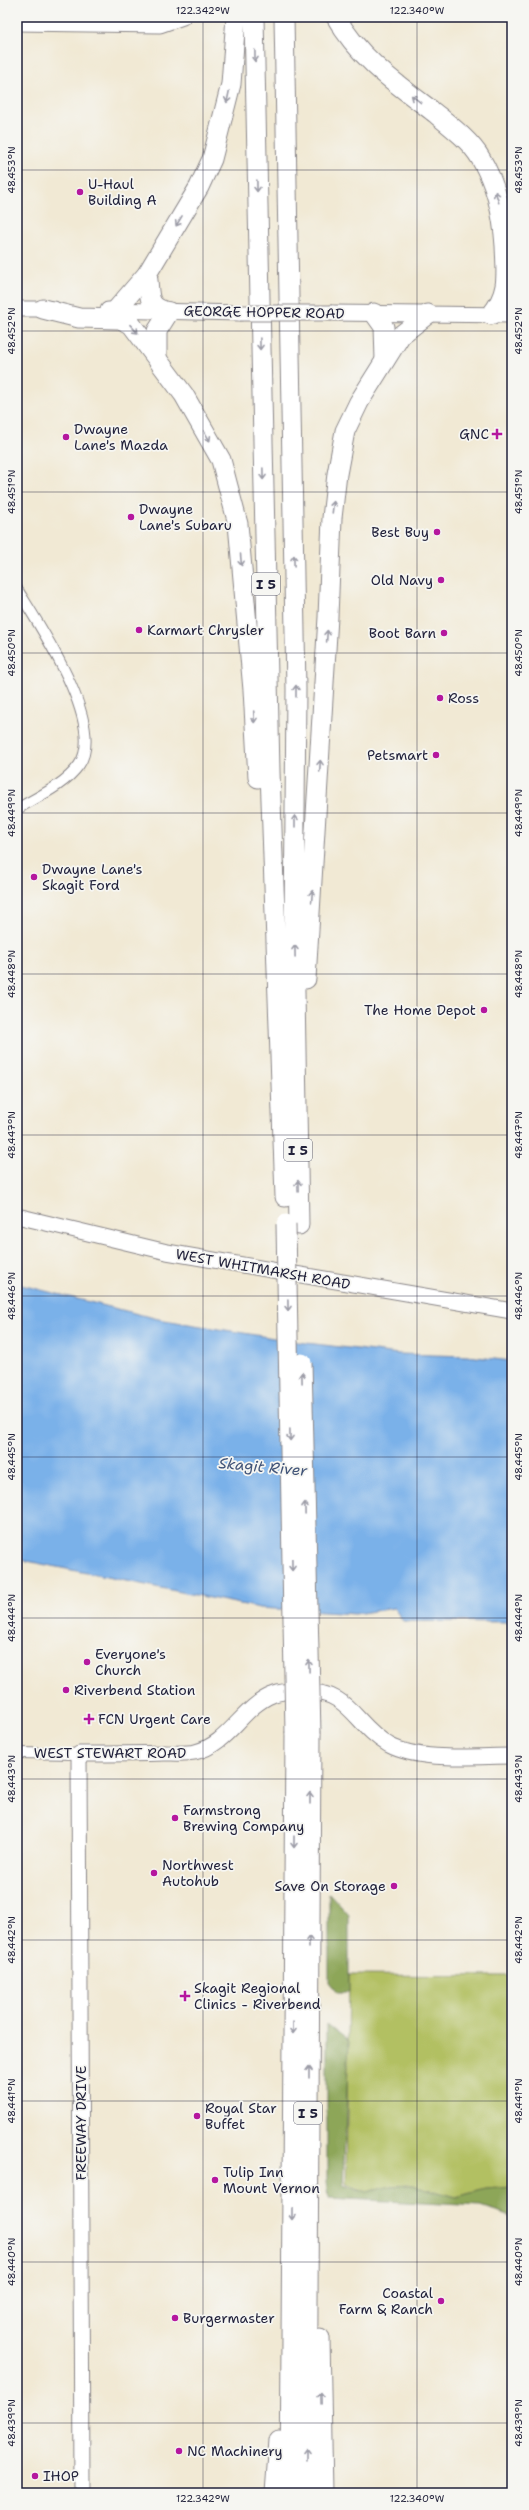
<svg xmlns="http://www.w3.org/2000/svg" width="529" height="2510" viewBox="0 0 529 2510" font-family="'Shantell Sans',sans-serif">
  <style>
    .green { fill: #b2c062; stroke: #6a714e }
    .forest { fill: #8da658; stroke: #58644a }
    .water { fill: #7ab1e9; stroke: #4e6a92 }
    .lines { fill: none; stroke-linecap: round; stroke-linejoin: round }
    .street-casing { stroke: #8a8688; stroke-width: 12 }
    .secondary-casing { stroke: #8a8688; stroke-width: 17 }
    .highway-casing { stroke: #8a8688; stroke-width: 21 }
    .street { stroke: #fff; stroke-width: 10 }
    .secondary { stroke: #fff; stroke-width: 15 }
    .highway { stroke: #fff; stroke-width: 19 }
    .secondary-bridge-casing { stroke: #8a8688; stroke-width: 17; stroke-linecap: butt }
    .highway-bridge-casing { stroke: #8a8688; stroke-width: 21; stroke-linecap: butt }
    .secondary-bridge { stroke: #fff; stroke-width: 15 }
    .highway-bridge { stroke: #fff; stroke-width: 19 }
    .oneway { stroke: #9c9ca7 }
    .ticks { fill: none; stroke: #22223b; stroke-width: 1; stroke-opacity: 0.45 }
    .poi-dot { fill: #b5179e; stroke: #f6f6f2; stroke-width: 1.5 }
    .labels { text-anchor: middle; stroke-width: 3.5; stroke-linejoin: round; paint-order: stroke }
    .shield { fill: #f6f6f2; stroke: #626272; stroke-width: 1 }
    .shield-label { font-size: 13px; font-weight: bold; fill: #22223b }
    .poi-label { font-size: 14px; fill: #22223b; stroke: #f6f6f2; text-anchor: start }
    .street-label { font-size: 14px; fill: #22223b; stroke: #f6f6f2 }
    .water-label { font-size: 15px; font-style: italic; fill: #415478; stroke: #f6f6f2 }
    .neatline { fill: none; stroke: #22223b; stroke-width: 1.5 }
    .ticks-label { font-size: 10px; text-anchor: middle; fill: #22223b }
  </style>
  <rect width="100%" height="100%" fill="#f6f6f2"/>
  <filter id="ink" filterUnits="userSpaceOnUse"><feTurbulence type="fractalNoise" baseFrequency=".025" numOctaves="2"/><feDisplacementMap in="SourceGraphic" scale="8" xChannelSelector="R" yChannelSelector="G"/><feConvolveMatrix kernelMatrix="1 2 1 2 8 2 1 2 1" color-interpolation-filters="sRGB"/></filter>
  <filter id="wash" filterUnits="userSpaceOnUse"><feTurbulence type="fractalNoise" baseFrequency=".012" numOctaves="4" result="noise"/><feDisplacementMap in="SourceGraphic" scale="16" xChannelSelector="R" yChannelSelector="G"/><feGaussianBlur stdDeviation="0.9" result="paint"/><feColorMatrix in="noise" values="0 0 0 0 0 0 0 0 0 0 0 0 0 0 0 0 0 1.4 0 .05"/><feComposite in="paint" operator="in"/></filter>
  <g filter="url(#wash)">
    <rect width="100%" height="100%" fill="#f1e9d4"/>
    <polygon class="green" points="349,1975 512,1976 512,2187 486,2189 456,2197 413,2185 392,2186 367,2192 346,2184"/>
    <g class="forest">
      <polygon points="329,1893 349,1915 349,1992 337,1992 329,1982"/>
      <polygon points="327,2024 349,2041 343,2185 367,2192 392,2186 413,2185 456,2197 486,2189 512,2187 512,2216 480,2206 329,2198 327,2182"/>
    </g>
    <polygon class="water" points="17,1284 158,1319 298,1342 399,1354 467,1356 512,1361 512,1622 403,1621 394,1608 355,1614 260,1608 17,1559"/>
  </g>
  <g filter="url(#ink)">
    <g class="lines">
      <g class="street-casing">
        <g id="street">
          <path d="M17,589c22,36 90,136 62,176 -14,20 -42,32 -62,44"/>
          <polyline points="17,1753 79,1754"/>
        </g>
      </g>
      <g class="secondary-casing">
        <g id="secondary">
          <polyline points="17,23 160,25 183,17"/>
          <polyline points="17,309 54,309"/>
          <polyline points="108,310 240,313"/>
          <polyline points="332,313 512,315"/>
          <polyline points="17,1216 167,1252 512,1311"/>
          <path d="M82,2493l-3,-739c29,0 57,0 85,-1 10,0 21,1 31,-1 33,-7 47,-45 77,-57 9,-4 20,-4 30,-4 50,0 51,33 87,54 32,17 87,11 123,11"/>
        </g>
      </g>
      <g class="highway-casing">
        <g id="highway">
          <polyline points="254,17 270,772 285,1197"/>
          <polyline points="284,17 296,689 294,934 299,1225"/>
          <path d="M336,17c22,40 59,66 95,93 17,14 39,30 50,49 16,27 22,56 24,87 1,28 5,46 -14,69"/>
          <path d="M147,274c4,19 -3,33 22,38"/>
          <polyline points="43,309 79,318 120,319 131,324 184,395 221,460 238,524 253,690 258,778"/>
          <polyline points="116,310 147,274 199,187 212,159 231,84 236,17"/>
          <polyline points="374,313 384,327 385,360"/>
          <polyline points="157,357 157,331 169,312"/>
          <polyline points="306,979 328,617 332,518 337,474 345,431 359,402 401,335 428,314"/>
          <polyline points="320,2338 323,2493"/>
          <polyline points="275,2493 279,2440"/>
          <polyline points="290,2493 295,1733"/>
          <polyline points="307,2493 311,1733"/>
        </g>
      </g>
      <use href="#street" class="street"/>
      <use href="#secondary" class="secondary"/>
      <use href="#highway" class="highway"/>
      <g class="secondary-bridge-casing">
        <polyline id="secondary-bridge" points="240,313 332,313"/>
      </g>
      <g class="highway-bridge-casing">
        <g id="highway-bridge">
          <polyline points="286,1224 295,1733"/>
          <polyline points="302,1363 311,1733"/>
        </g>
      </g>
      <use href="#secondary-bridge" class="secondary-bridge"/>
      <use href="#highway-bridge" class="highway-bridge"/>
    </g>
    <defs><path id="oneway-shaft" d="M-6 0H5M1.5-3L5.5 0L1.5 3" fill="none" stroke-width="1.6" stroke-linecap="round" stroke-linejoin="round"/></defs>
    <g class="oneway">
      <use href="#oneway-shaft" transform="translate(255 56) rotate(89)"/>
      <use href="#oneway-shaft" transform="translate(228 97) rotate(102)"/>
      <use href="#oneway-shaft" transform="translate(416 99) rotate(-142)"/>
      <use href="#oneway-shaft" transform="translate(257 186) rotate(89)"/>
      <use href="#oneway-shaft" transform="translate(497 197) rotate(-107)"/>
      <use href="#oneway-shaft" transform="translate(179 221) rotate(121)"/>
      <use href="#oneway-shaft" transform="translate(134 329) rotate(47)"/>
      <use href="#oneway-shaft" transform="translate(260 344) rotate(89)"/>
      <use href="#oneway-shaft" transform="translate(207 436) rotate(60)"/>
      <use href="#oneway-shaft" transform="translate(263 474) rotate(89)"/>
      <use href="#oneway-shaft" transform="translate(333 507) rotate(-83)"/>
      <use href="#oneway-shaft" transform="translate(241 560) rotate(85)"/>
      <use href="#oneway-shaft" transform="translate(294 561) rotate(-91)"/>
      <use href="#oneway-shaft" transform="translate(327 636) rotate(-86)"/>
      <use href="#oneway-shaft" transform="translate(296 691) rotate(-90)"/>
      <use href="#oneway-shaft" transform="translate(254 717) rotate(87)"/>
      <use href="#oneway-shaft" transform="translate(320 766) rotate(-87)"/>
      <use href="#oneway-shaft" transform="translate(295 821) rotate(-90)"/>
      <use href="#oneway-shaft" transform="translate(312 896) rotate(-86)"/>
      <use href="#oneway-shaft" transform="translate(295 951) rotate(-91)"/>
      <use href="#oneway-shaft" transform="translate(298 1186) rotate(-91)"/>
      <use href="#oneway-shaft" transform="translate(288 1305) rotate(89)"/>
      <use href="#oneway-shaft" transform="translate(302 1378) rotate(-91)"/>
      <use href="#oneway-shaft" transform="translate(290 1435) rotate(89)"/>
      <use href="#oneway-shaft" transform="translate(305 1508) rotate(-91)"/>
      <use href="#oneway-shaft" transform="translate(292 1565) rotate(89)"/>
      <use href="#oneway-shaft" transform="translate(309 1666) rotate(-91)"/>
      <use href="#oneway-shaft" transform="translate(310 1798) rotate(-90)"/>
      <use href="#oneway-shaft" transform="translate(294 1842) rotate(90)"/>
      <use href="#oneway-shaft" transform="translate(309 1942) rotate(-90)"/>
      <use href="#oneway-shaft" transform="translate(293 2028) rotate(90)"/>
      <use href="#oneway-shaft" transform="translate(309 2072) rotate(-90)"/>
      <use href="#oneway-shaft" transform="translate(292 2214) rotate(90)"/>
      <use href="#oneway-shaft" transform="translate(321 2398) rotate(-91)"/>
      <use href="#oneway-shaft" transform="translate(307 2454) rotate(-90)"/>
    </g>
  </g>
  <path class="ticks" d="M203,17v2476M417,17v2476M17,170h495M17,331h495M17,492h495M17,653h495M17,813h495M17,974h495M17,1135h495M17,1296h495M17,1457h495M17,1618h495M17,1779h495M17,1940h495M17,2101h495M17,2262h495M17,2423h495"/>
  <g class="poi-dot">
    <circle cx="80" cy="192" r="4"/>
    <path d="M495 428h4v4h4v4h-4v4h-4v-4h-4v-4h4z"/>
    <circle cx="66" cy="437" r="4"/>
    <circle cx="131" cy="517" r="4"/>
    <circle cx="437" cy="532" r="4"/>
    <circle cx="441" cy="580" r="4"/>
    <circle cx="139" cy="630" r="4"/>
    <circle cx="444" cy="633" r="4"/>
    <circle cx="440" cy="698" r="4"/>
    <circle cx="436" cy="755" r="4"/>
    <circle cx="34" cy="877" r="4"/>
    <circle cx="484" cy="1010" r="4"/>
    <circle cx="87" cy="1662" r="4"/>
    <circle cx="66" cy="1690" r="4"/>
    <path d="M87 1713h4v4h4v4h-4v4h-4v-4h-4v-4h4z"/>
    <circle cx="175" cy="1818" r="4"/>
    <circle cx="154" cy="1873" r="4"/>
    <circle cx="394" cy="1886" r="4"/>
    <path d="M183 1990h4v4h4v4h-4v4h-4v-4h-4v-4h4z"/>
    <circle cx="197" cy="2116" r="4"/>
    <circle cx="215" cy="2180" r="4"/>
    <circle cx="441" cy="2301" r="4"/>
    <circle cx="175" cy="2318" r="4"/>
    <circle cx="179" cy="2451" r="4"/>
    <circle cx="35" cy="2476" r="4"/>
  </g>
  <g class="labels">
    <g class="shield">
      <rect x="252" y="573" width="28" height="22" rx="3"/>
      <rect x="284" y="1139" width="28" height="22" rx="3"/>
      <rect x="294" y="2102" width="28" height="22" rx="3"/>
    </g>
    <g class="shield-label">
      <text x="266" y="589">I 5</text>
      <text x="298" y="1155">I 5</text>
      <text x="308" y="2118">I 5</text>
    </g>
    <g class="poi-label">
      <text x="88" y="189">U-Haul<tspan x="88" dy="16">Building A</tspan></text>
      <text x="74" y="434">Dwayne<tspan x="74" dy="16">Lane's Mazda</tspan></text>
      <text x="489" y="439" text-anchor="end">GNC</text>
      <text x="139" y="514">Dwayne<tspan x="139" dy="16">Lane's Subaru</tspan></text>
      <text x="429" y="537" text-anchor="end">Best Buy</text>
      <text x="433" y="585" text-anchor="end">Old Navy</text>
      <text x="147" y="635">Karmart Chrysler</text>
      <text x="436" y="638" text-anchor="end">Boot Barn</text>
      <text x="448" y="703">Ross</text>
      <text x="428" y="760" text-anchor="end">Petsmart</text>
      <text x="42" y="874">Dwayne Lane's<tspan x="42" dy="16">Skagit Ford</tspan></text>
      <text x="476" y="1015" text-anchor="end">The Home Depot</text>
      <text x="95" y="1659">Everyone's<tspan x="95" dy="16">Church</tspan></text>
      <text x="74" y="1695">Riverbend Station</text>
      <text x="98" y="1724">FCN Urgent Care</text>
      <text x="183" y="1815">Farmstrong<tspan x="183" dy="16">Brewing Company</tspan></text>
      <text x="162" y="1870">Northwest<tspan x="162" dy="16">Autohub</tspan></text>
      <text x="386" y="1891" text-anchor="end">Save On Storage</text>
      <text x="194" y="1993">Skagit Regional<tspan x="194" dy="16">Clinics - Riverbend</tspan></text>
      <text x="205" y="2113">Royal Star<tspan x="205" dy="16">Buffet</tspan></text>
      <text x="223" y="2177">Tulip Inn<tspan x="223" dy="16">Mount Vernon</tspan></text>
      <text x="433" y="2298" text-anchor="end">Coastal<tspan x="433" dy="16">Farm &amp; Ranch</tspan></text>
      <text x="183" y="2323">Burgermaster</text>
      <text x="187" y="2456">NC Machinery</text>
      <text x="43" y="2481">IHOP</text>
    </g>
    <g class="street-label">
      <text transform="translate(264 312) rotate(1)" y="5">GEORGE HOPPER ROAD</text>
      <text transform="translate(263 1269) rotate(10)" y="5">WEST WHITMARSH ROAD</text>
      <text x="110" y="1758">WEST STEWART ROAD</text>
      <text transform="translate(81 2123) rotate(-90)" y="5">FREEWAY DRIVE</text>
    </g>
    <g class="water-label">
      <text transform="translate(263 1467) rotate(5)" y="5">Skagit River</text>
    </g>
  </g>
  <rect width="529" height="2510" fill="none" stroke="#f6f6f2" stroke-width="44"/>
  <rect x="22" y="22" width="485" height="2466" class="neatline"/>
  <g class="ticks-label">
    <text x="203" y="14">122.342°W</text>
    <text x="417" y="14">122.340°W</text>
    <text transform="translate(11 170) rotate(-90)" y="4">48.453°N</text>
    <text transform="translate(518 170) rotate(-90)" y="4">48.453°N</text>
    <text transform="translate(11 331) rotate(-90)" y="4">48.452°N</text>
    <text transform="translate(518 331) rotate(-90)" y="4">48.452°N</text>
    <text transform="translate(11 492) rotate(-90)" y="4">48.451°N</text>
    <text transform="translate(518 492) rotate(-90)" y="4">48.451°N</text>
    <text transform="translate(11 653) rotate(-90)" y="4">48.450°N</text>
    <text transform="translate(518 653) rotate(-90)" y="4">48.450°N</text>
    <text transform="translate(11 813) rotate(-90)" y="4">48.449°N</text>
    <text transform="translate(518 813) rotate(-90)" y="4">48.449°N</text>
    <text transform="translate(11 974) rotate(-90)" y="4">48.448°N</text>
    <text transform="translate(518 974) rotate(-90)" y="4">48.448°N</text>
    <text transform="translate(11 1135) rotate(-90)" y="4">48.447°N</text>
    <text transform="translate(518 1135) rotate(-90)" y="4">48.447°N</text>
    <text transform="translate(11 1296) rotate(-90)" y="4">48.446°N</text>
    <text transform="translate(518 1296) rotate(-90)" y="4">48.446°N</text>
    <text transform="translate(11 1457) rotate(-90)" y="4">48.445°N</text>
    <text transform="translate(518 1457) rotate(-90)" y="4">48.445°N</text>
    <text transform="translate(11 1618) rotate(-90)" y="4">48.444°N</text>
    <text transform="translate(518 1618) rotate(-90)" y="4">48.444°N</text>
    <text transform="translate(11 1779) rotate(-90)" y="4">48.443°N</text>
    <text transform="translate(518 1779) rotate(-90)" y="4">48.443°N</text>
    <text transform="translate(11 1940) rotate(-90)" y="4">48.442°N</text>
    <text transform="translate(518 1940) rotate(-90)" y="4">48.442°N</text>
    <text transform="translate(11 2101) rotate(-90)" y="4">48.441°N</text>
    <text transform="translate(518 2101) rotate(-90)" y="4">48.441°N</text>
    <text transform="translate(11 2262) rotate(-90)" y="4">48.440°N</text>
    <text transform="translate(518 2262) rotate(-90)" y="4">48.440°N</text>
    <text transform="translate(11 2423) rotate(-90)" y="4">48.439°N</text>
    <text transform="translate(518 2423) rotate(-90)" y="4">48.439°N</text>
    <text x="203" y="2502">122.342°W</text>
    <text x="417" y="2502">122.340°W</text>
  </g>
</svg>
